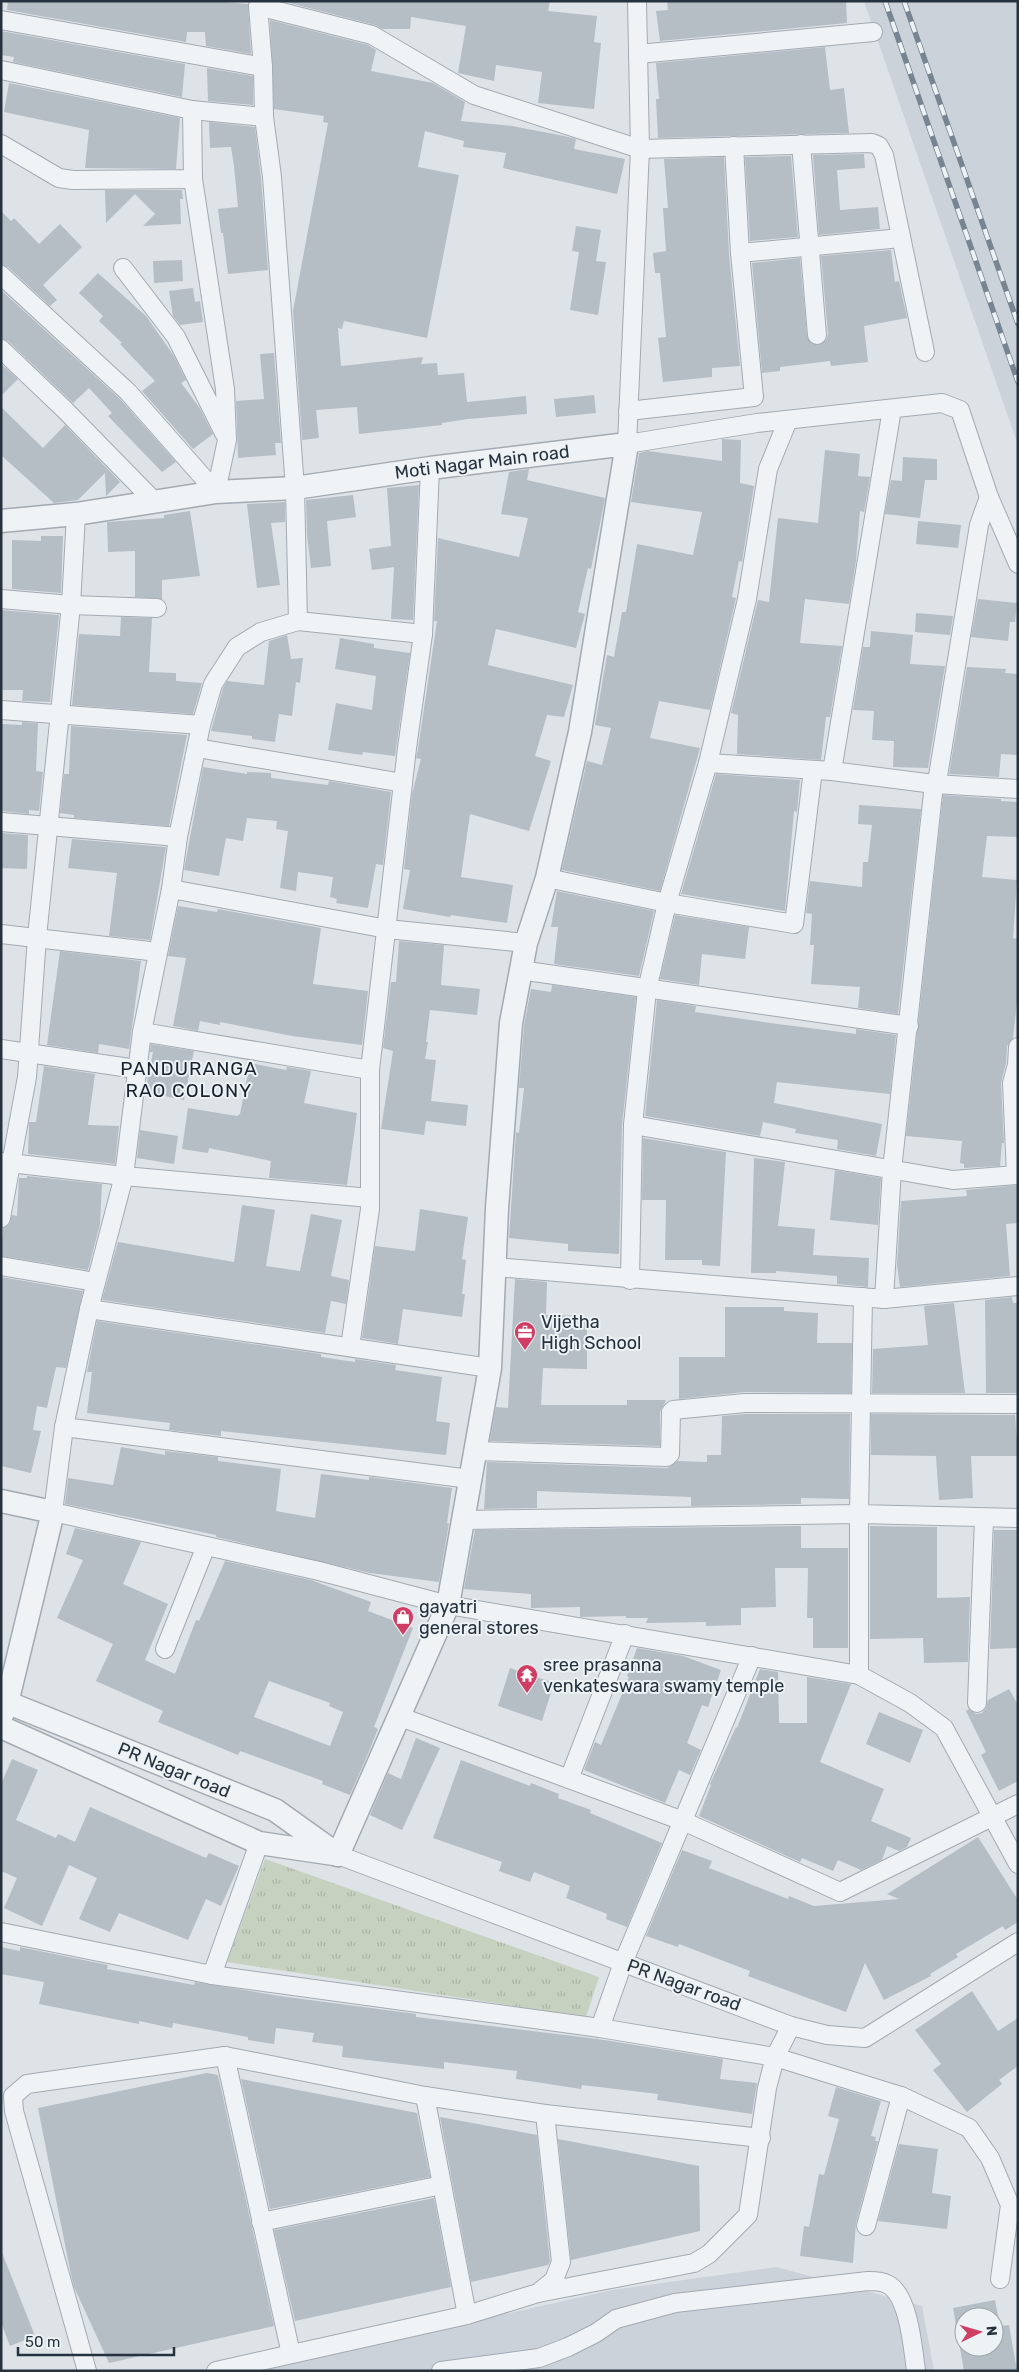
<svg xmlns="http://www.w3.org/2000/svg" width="1019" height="2372" viewBox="0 0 1019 2372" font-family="Rubik,sans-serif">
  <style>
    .built { fill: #ccd2da }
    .park { fill: url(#park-tufts) }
    .building { fill: #b5bdc5; fill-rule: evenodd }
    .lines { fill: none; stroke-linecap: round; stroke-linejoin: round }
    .minor-casing { stroke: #a3aab2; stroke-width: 20 }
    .tertiary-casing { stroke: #a3aab2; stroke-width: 25 }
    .minor { stroke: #f0f3f6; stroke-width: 18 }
    .tertiary { stroke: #f0f3f6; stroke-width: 22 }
    .rail-casing { stroke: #778492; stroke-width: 5.5 }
    .rail { stroke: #edf2f5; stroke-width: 4; stroke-dasharray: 11; stroke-linecap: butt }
    .labels { text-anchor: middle; stroke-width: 4; stroke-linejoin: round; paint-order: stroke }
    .street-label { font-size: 18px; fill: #27323f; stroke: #edf2f5 }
    .poi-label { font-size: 18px; fill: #27323f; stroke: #edf2f5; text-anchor: start }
    .neighbourhood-label { font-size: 19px; letter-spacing: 1px; fill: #192330; stroke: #edf2f5 }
  </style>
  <defs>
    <pattern id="park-tufts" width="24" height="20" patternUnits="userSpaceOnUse" patternTransform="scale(1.25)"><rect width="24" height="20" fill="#c6d2bf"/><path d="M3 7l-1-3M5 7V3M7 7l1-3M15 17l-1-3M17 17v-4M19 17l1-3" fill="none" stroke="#aab5a5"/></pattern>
  </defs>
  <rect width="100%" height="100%" fill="#dee3e8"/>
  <g class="built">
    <polygon points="864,1 1018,1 1018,445 962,284"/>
    <polygon points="776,2267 922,2306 934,2371 252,2371 612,2290"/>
  </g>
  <polygon class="park" points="265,1859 599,1977 586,2017 227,1962"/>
  <g class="building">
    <polygon points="8,1 214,1 248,4 251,54 206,46 205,32 187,32 186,42 7,10"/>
    <polygon points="282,1 550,1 548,11 597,16 594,42 601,43 594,109 538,103 542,72 496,65 494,81 458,73 466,26 411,17 410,29 382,29 375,25"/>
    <polygon points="667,1 846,1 847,23 660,41 656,11 668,10"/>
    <polygon points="270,20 368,45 376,50 371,71 433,83 465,102 461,121 512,126 564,136 576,139 574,149 625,159 617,194 503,168 506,153 463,147 464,141 425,131 418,167 459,175 427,338 344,321 342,329 338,328 341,366 423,357 421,364 437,363 438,375 464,373 467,402 526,396 527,414 468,419 442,423 442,425 359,434 357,407 316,410 319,438 302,440 293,311 328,123 323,122 324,116 274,109"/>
    <polygon points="1,31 185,64 182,97 13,62 14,57 1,55"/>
    <polygon points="825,47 830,90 844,88 849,133 658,138 656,99 659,99 656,63"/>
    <polygon points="207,68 253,76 253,105 208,101"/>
    <polygon points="9,83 180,118 176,169 85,168 89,130 4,112"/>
    <polygon points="209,122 255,127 261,178 268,270 228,274 223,233 221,233 218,209 238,207 234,166 231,147 210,148"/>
    <polygon points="864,154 865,168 837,170 840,210 878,207 880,229 819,235 813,155"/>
    <polygon points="791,156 798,237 750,241 745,157"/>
    <polygon points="724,157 729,254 740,366 712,368 712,377 663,382 658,338 666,337 660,273 655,273 653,253 666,251 663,208 668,208 664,159"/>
    <polygon points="105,190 182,190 183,199 180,199 181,224 143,226 155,214 135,194 106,223"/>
    <polygon points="1,211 11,221 14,218 39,244 60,224 82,247 43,285 57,300 50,306 8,267 1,265"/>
    <polygon points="576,226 601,230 596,261 606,262 598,315 570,310 579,252 572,251"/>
    <polygon points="891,250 895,282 899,281 907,318 864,326 868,362 831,366 830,361 780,367 780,371 762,373 752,263 800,258 807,336 812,344 818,345 826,340 828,334 821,256"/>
    <polygon points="182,260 183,281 154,283 153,261"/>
    <polygon points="98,273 146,316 174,356 186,380 181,383 199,407 213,434 193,449 142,391 155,381 120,344 122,343 99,321 103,316 79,293"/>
    <polygon points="193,288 195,302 200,301 203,322 180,325 173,316 169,291"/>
    <polygon points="1,290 120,399 176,462 162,472 108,416 112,413 89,388 73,403 8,341 1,339"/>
    <polygon points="274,353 281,443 275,443 276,455 238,458 236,401 264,399 260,354"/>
    <polygon points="1,364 18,379 1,396"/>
    <polygon points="594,395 596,413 556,417 554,399"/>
    <polygon points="1,407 43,448 65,425 120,482 106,496 105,473 78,500 54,503 1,455"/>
    <polygon points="722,439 741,440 740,483 754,486 742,562 739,561 732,597 736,598 710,710 659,701 650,738 700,748 660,891 562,870 587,761 602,765 611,728 595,725 607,655 614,657 622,612 626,612 637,544 693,555 702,512 631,502 639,453 648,451 722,461"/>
    <polygon points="825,450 860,454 858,476 870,477 864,512 860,511 856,561 849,604 805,599 800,643 842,646 830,717 826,717 821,760 737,754 738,715 731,713 758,600 769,602 778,518 818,523"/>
    <polygon points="903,457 937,459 937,480 925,480 920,518 885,514 891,480 902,481"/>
    <polygon points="529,469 527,480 605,498 591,569 588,568 578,612 585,614 576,648 496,629 488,665 573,685 564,717 547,715 535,756 551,761 529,831 470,814 461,877 513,885 507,923 451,915 450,917 403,909 410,870 404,869 412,794 421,759 416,758 418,749 437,621 434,621 438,538 519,557 528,518 501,514 509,472"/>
    <polygon points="419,485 413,620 391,619 394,567 372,570 369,549 391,546 387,488"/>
    <polygon points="353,495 356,517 327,521 331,566 311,568 307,535 306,500"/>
    <polygon points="285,502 285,522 271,523 280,585 257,588 247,504"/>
    <polygon points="190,511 200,576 162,580 162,599 135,597 135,551 108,552 107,522 164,518 164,515"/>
    <polygon points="918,521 961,525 958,548 916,544"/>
    <polygon points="41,536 63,536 61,593 12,589 12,540 41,541"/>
    <polygon points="978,599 1017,603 1015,622 1010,622 1008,641 971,637"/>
    <polygon points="1,610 59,615 50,702 22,701 23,690 1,690"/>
    <polygon points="916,613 953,616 950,635 915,632"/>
    <polygon points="121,617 152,618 149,672 176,673 176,681 202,683 193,714 72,705 79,634 120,636"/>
    <polygon points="871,631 913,635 910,664 945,666 928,768 893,767 894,741 872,740 874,711 853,710 863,647 870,647"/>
    <polygon points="287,635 291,659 303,658 300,683 296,682 292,716 279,714 275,742 252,739 252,736 211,731 223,688 227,681 264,685 269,641"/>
    <polygon points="340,638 374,644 374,648 410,653 395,756 363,752 362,755 328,750 336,703 372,710 376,676 335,669"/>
    <polygon points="967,667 1006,669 1005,673 1018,674 1018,755 1001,754 999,777 949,774"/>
    <polygon points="22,722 38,723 36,771 43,772 39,811 29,810 29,814 1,811 1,724 22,725"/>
    <polygon points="71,726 187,735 169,826 74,818 74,815 60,813 64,774 69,774"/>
    <polygon points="203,767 247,774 247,772 271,773 271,778 328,785 329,781 391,792 383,865 376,864 368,908 336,903 337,899 330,897 333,877 298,872 296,891 280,888 288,831 276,829 277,821 247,818 243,841 226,838 219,876 184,870"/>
    <polygon points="716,774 800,780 797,812 794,811 785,911 681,894"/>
    <polygon points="943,795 1001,799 1001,801 1018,802 1018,837 987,836 982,877 1017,880 1013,938 1018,939 1018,993 1013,1038 1007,1046 1006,1063 1001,1083 1004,1143 1002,1143 1000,1166 964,1168 964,1164 960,1163 962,1141 906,1136"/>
    <polygon points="859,805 921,809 898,1014 858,1008 860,987 811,984 814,945 810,945 812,914 806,913 810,881 862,887 863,862 868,862 872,825 858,824"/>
    <polygon points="1,833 28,835 27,869 1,868"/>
    <polygon points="72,839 166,847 150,940 109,936 117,873 68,868"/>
    <polygon points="557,891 654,911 639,976 554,964 558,927 551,927"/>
    <polygon points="178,906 217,912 218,909 321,928 313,984 368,991 362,1045 292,1036 220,1022 220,1025 200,1021 198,1031 173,1026 186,958 168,956"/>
    <polygon points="675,915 749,927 745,959 702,954 699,985 660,979"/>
    <polygon points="399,941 444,945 441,985 480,989 477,1015 430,1010 426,1042 428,1042 425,1059 436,1060 431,1101 468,1105 466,1126 426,1121 424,1135 381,1129 393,1051 383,1048 391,982 396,982"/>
    <polygon points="60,951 141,961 129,1049 99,1044 98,1053 47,1045"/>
    <polygon points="552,985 636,997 622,1125 619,1254 568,1251 568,1244 509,1238 516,1132 519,1133 524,1088 519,1088 524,1025 531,989 551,992"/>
    <polygon points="657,1000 696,1006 695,1012 770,1023 856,1034 856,1029 896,1035 890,1094 777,1082 774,1103 882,1124 876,1156 837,1149 838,1140 795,1133 796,1129 763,1122 760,1136 645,1116"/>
    <polygon points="151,1044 194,1051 184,1100 145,1092 153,1052 150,1052"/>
    <polygon points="250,1063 286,1070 287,1067 311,1071 304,1103 357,1113 347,1185 269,1178 271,1161 209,1148 208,1153 182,1149 188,1108 237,1116 240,1114"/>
    <polygon points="44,1066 95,1074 88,1125 119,1126 115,1164 28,1154 29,1125 29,1122 36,1122"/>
    <polygon points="140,1130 178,1136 174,1164 137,1158"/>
    <polygon points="643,1138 726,1152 720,1266 702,1265 702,1260 665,1260 666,1200 642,1200"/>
    <polygon points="754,1158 785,1162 778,1226 815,1229 813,1255 869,1258 868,1287 837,1284 837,1276 776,1271 776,1273 751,1273"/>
    <polygon points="835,1170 881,1178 878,1225 830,1220"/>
    <polygon points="27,1176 102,1184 100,1224 88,1270 1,1256 3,1228 9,1224 12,1215 17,1216 19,1178 27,1178"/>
    <polygon points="1018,1185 1018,1223 1006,1224 1010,1276 900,1287 897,1265 901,1201 967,1196 966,1190"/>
    <polygon points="242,1205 275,1210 266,1266 300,1271 311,1214 342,1220 331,1276 349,1280 346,1304 331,1301 325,1333 102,1300 118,1242 234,1262"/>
    <polygon points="420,1209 468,1217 462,1259 466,1260 462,1294 465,1294 462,1317 403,1309 398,1344 362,1338 375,1246 415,1251"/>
    <polygon points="1,1277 83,1291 66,1368 56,1367 47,1408 37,1406 33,1430 41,1431 31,1473 1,1466"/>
    <polygon points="515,1279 547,1282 546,1315 587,1316 587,1369 543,1368 541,1405 627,1405 627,1400 666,1400 660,1412 660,1446 490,1441 496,1407 508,1408"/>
    <polygon points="1012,1297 1013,1303 1018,1303 1018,1393 986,1393 985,1300"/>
    <polygon points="954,1303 965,1393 872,1393 873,1349 928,1345 924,1306"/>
    <polygon points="725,1307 784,1307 784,1311 818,1313 817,1343 852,1343 851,1393 745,1392 679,1399 679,1357 725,1357"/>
    <polygon points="97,1321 321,1354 321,1357 355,1362 355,1359 396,1365 395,1370 442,1377 436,1421 450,1423 446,1455 221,1431 221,1436 169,1430 170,1423 87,1413 92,1372 87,1372"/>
    <polygon points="746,1414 850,1414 849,1499 801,1498 801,1504 691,1506 691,1497 537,1491 537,1508 484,1509 487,1462 667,1468 678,1461 707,1462 707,1455 721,1455 722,1416"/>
    <polygon points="871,1414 1015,1415 1018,1456 971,1456 973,1498 939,1500 936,1456 871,1455"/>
    <polygon points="121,1447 165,1455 165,1451 218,1457 218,1461 281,1469 276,1511 315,1518 321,1474 369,1480 369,1477 452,1488 447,1523 449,1523 439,1582 370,1573 216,1537 216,1535 65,1504 68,1478 113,1485"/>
    <polygon points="801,1526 801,1548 848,1548 848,1648 813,1648 813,1618 807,1618 808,1568 775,1568 776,1607 741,1608 741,1625 706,1626 706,1622 646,1623 648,1618 626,1618 626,1616 580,1617 580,1607 531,1608 531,1594 464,1589 475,1530"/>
    <polygon points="870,1526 937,1527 937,1598 970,1597 968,1662 924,1663 923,1638 870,1639"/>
    <path d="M75,1528l66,14 -18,42 45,20 -23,56 30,14 21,-54 3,1 26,-60 86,19 60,22 -3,9 45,17 -39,99 4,2 -8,20 -20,46 -28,-11 1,-3 -83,-30 -2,4 -80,-33 5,-11 -67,-30 17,-37 -56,-26 26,-58 -17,-6zM269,1681l61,22 -1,3 14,6 -13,34 -76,-29z"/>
    <polygon points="994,1530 1018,1530 1018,1648 990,1649"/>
    <polygon points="637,1648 683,1656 721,1670 708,1707 702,1705 687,1743 701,1750 690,1775 679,1770 665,1803 584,1770 595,1742 601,1745 629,1677 627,1676"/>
    <polygon points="510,1668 554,1683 542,1721 498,1706"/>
    <polygon points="760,1669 778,1672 779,1723 807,1723 807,1677 851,1684 820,1762 884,1789 871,1821 911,1838 907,1847 899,1851 887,1846 882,1860 861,1870 838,1860 833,1871 802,1858 800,1862 699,1816 711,1785 710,1784 736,1727 737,1728"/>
    <polygon points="1009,1689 1018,1705 1018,1781 999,1791 981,1755 986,1752 966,1711 969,1709 976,1714 982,1713 986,1708 988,1700"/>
    <polygon points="879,1712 923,1730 910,1763 866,1744"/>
    <polygon points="416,1738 440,1748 402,1830 370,1815 388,1773 401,1779"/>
    <polygon points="12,1759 38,1770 16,1820 56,1838 58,1834 75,1842 90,1807 206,1858 209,1853 239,1866 221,1906 206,1899 188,1940 119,1913 110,1932 79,1919 97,1878 69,1865 42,1926 4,1908 17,1878 1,1871 1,1784"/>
    <polygon points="461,1760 530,1786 531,1783 559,1794 558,1798 591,1810 590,1813 662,1843 627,1927 606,1919 607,1914 566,1898 570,1886 534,1872 530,1882 499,1871 502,1862 433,1838"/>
    <polygon points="978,1837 1018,1900 1018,1922 1005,1930 1003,1926 956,1954 958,1957 930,1974 931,1976 884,2000 865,1963 846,2012 748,1976 750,1971 679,1944 678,1947 646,1936 682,1850 712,1861 709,1868 788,1899 789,1896 814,1906 899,1899 887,1894"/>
    <polygon points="1,1947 20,1951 20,1947 108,1965 107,1969 194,1985 195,1982 280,1996 416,2014 416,2017 598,2039 723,2059 720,2079 757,2083 752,2114 657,2100 658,2094 582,2085 581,2089 516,2079 517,2071 444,2062 444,2069 342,2057 343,2046 312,2042 314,2033 276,2028 274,2044 248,2040 248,2037 173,2023 172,2028 139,2021 139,2024 39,2004 44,1982 1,1974"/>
    <polygon points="972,1991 998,2031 1018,2018 1018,2066 999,2080 1002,2084 967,2112 933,2070 941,2064 915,2030"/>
    <polygon points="207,2073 218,2075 274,2326 109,2363 74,2287 70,2270 38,2108"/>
    <polygon points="241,2079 417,2113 430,2177 270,2209"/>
    <polygon points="836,2087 881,2101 871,2136 876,2137 875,2141 878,2141 856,2223 853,2263 800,2256 804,2226 809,2227 819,2174 824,2175 839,2119 828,2116"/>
    <polygon points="440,2117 537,2135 550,2261 548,2265 471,2282"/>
    <polygon points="558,2139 699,2166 700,2231 571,2260"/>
    <polygon points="899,2144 938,2149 932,2193 951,2196 947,2229 878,2221"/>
    <polygon points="434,2198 451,2287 295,2321 274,2230"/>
    <polygon points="1,2250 35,2336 10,2346 1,2322"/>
    <path d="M995,2300l5,26 9,-1 8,46h-53l-11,-63zM964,2317h30v30h-30z"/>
  </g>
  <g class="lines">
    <g class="minor-casing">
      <g id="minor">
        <polyline points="637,1 640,149 627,444 757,423 942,403 960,410 989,497 1018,564"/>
        <polyline points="1,20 263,67"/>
        <polyline points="638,54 873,32"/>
        <polyline points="1,70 192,110 264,117"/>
        <polyline points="1,144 59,178 73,180 193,179 192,110"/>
        <polyline points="801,144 817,335"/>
        <polyline points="193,179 225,389 227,440 216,492"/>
        <polyline points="740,253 901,238"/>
        <polyline points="123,268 176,337 224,433"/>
        <polyline points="1,275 128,392 216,492"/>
        <polyline points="1,349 64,409 155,502"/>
        <polyline points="925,352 884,155 879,146 872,143 640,149 474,95 372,35 258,6 263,67 264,117 272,177 295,488 298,621 261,632 237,647 213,684 201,725 178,837 171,889 142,1032 124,1176 89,1309 64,1427 53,1512 319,1571 448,1605 859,1675 910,1703 944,1728 1018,1864"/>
        <polyline points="628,411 754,397 740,253 734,146"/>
        <polyline points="1,599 71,605 157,608"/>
        <polyline points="298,621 423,634"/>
        <polyline points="1,710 201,725"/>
        <polyline points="197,748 403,783"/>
        <polyline points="708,763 832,771 934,784 1018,789"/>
        <polyline points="832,771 892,409"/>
        <polyline points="1,822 178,837"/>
        <polyline points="547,878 667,903 794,924 813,770"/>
        <polyline points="171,889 387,929 526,943"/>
        <polyline points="1,934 158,952"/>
        <polyline points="520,970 909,1026"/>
        <polyline points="142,1032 370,1070 407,748 423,634 430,468"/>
        <polyline points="1,1049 136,1069"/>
        <polyline points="633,1125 953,1180 1016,1175 1012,1083 1017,1065 1018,1047"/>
        <polyline points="1,1162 124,1176 370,1198"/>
        <polyline points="1,1218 27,1077 37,937 71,605 76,514"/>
        <polyline points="1,1266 95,1282"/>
        <polyline points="495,1267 884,1299 1018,1286"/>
        <polyline points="630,1280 633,1125 647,990 667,903 708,763 747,599 768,469 788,420"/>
        <polyline points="863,1297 859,1514 1018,1518"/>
        <polyline points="884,1299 892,1170 934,784 938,776 979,525 989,497"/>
        <polyline points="89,1309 490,1368"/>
        <polyline points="350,1347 370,1209 370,1070"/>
        <polyline points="64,1427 470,1479"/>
        <polyline points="475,1451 667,1457 670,1454 671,1412 673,1410 745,1403 1018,1404"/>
        <polyline points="463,1520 859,1514 859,1675"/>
        <polyline points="165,1649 206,1546"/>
        <polyline points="977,1703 984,1518"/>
        <polyline points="398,1716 683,1821 840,1892 1018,1804"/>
        <polyline points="569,1779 625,1634"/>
        <polyline points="338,1855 791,2026 827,2035 865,2038 1018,1942"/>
        <polyline points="1,1932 212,1975 600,2028 775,2057 791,2026"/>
        <polyline points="212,1975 259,1843"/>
        <polyline points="600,2028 623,1963 752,1656"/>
        <polyline points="225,2056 291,2354"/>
        <polyline points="425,2096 467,2315"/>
        <polyline points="261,2222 442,2185"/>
        <polyline points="866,2226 901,2096"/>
        <polyline points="538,2293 694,2263 709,2254 748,2215 767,2088 775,2057 901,2096 969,2128 990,2158 1010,2205 1000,2279"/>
        <polyline points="87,2371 14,2111 13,2096 27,2084 225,2056 425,2096 545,2114 761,2138"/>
        <polyline points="216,2371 467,2315 538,2293 554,2280 561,2262 545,2114"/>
        <path d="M441,2371l98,-13 29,-11 28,-14 20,-14 59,-16 193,-22c5,0 14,0 19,3 22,10 26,65 29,87"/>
      </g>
    </g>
    <g class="tertiary-casing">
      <g id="tertiary">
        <polyline points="1,521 76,514 216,492 295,488 430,468 627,444 580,732 547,878 526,943 511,1023 497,1208 490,1368 448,1605 338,1855"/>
        <polyline points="1,1501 53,1512 7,1703 2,1715"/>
        <polyline points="1,1700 275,1810 338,1855"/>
        <polyline points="1,1727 259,1843 334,1854"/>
      </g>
    </g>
    <use href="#minor" class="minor"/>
    <use href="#tertiary" class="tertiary"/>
    <g class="rail-casing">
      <g id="rail">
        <polyline points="885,1 1018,382"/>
        <polyline points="904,1 1018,324"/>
      </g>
    </g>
    <use href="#rail" class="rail"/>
  </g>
  <defs>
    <g id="office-pin" transform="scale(1.125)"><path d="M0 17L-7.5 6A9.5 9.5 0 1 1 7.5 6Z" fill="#d13e65" stroke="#edf2f5"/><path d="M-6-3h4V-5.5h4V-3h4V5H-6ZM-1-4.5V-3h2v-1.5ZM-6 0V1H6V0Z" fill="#fff"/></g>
    <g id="shop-pin" transform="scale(1.125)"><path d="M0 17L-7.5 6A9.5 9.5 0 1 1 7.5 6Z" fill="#d13e65" stroke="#edf2f5"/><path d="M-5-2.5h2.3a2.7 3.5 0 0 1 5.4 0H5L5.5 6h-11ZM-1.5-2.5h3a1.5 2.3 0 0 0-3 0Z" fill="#fff"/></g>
    <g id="temple-pin" transform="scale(1.125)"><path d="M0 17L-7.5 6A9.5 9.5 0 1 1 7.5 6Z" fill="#d13e65" stroke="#edf2f5"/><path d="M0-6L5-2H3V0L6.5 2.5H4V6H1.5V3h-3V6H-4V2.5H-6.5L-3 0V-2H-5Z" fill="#fff"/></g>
  </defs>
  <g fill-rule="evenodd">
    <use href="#office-pin" x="525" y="1332"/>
    <use href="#shop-pin" x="403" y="1617"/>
    <use href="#temple-pin" x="527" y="1675"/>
  </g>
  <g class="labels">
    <g class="street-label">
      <text transform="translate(482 462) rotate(-7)" y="6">Moti Nagar Main road</text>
      <text transform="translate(174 1770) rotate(22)" y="6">PR Nagar road</text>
      <text transform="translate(684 1985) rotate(20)" y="6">PR Nagar road</text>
    </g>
    <g class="poi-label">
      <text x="541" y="1328">Vijetha<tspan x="541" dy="21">High School</tspan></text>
      <text x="419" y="1613">gayatri<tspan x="419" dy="21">general stores</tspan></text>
      <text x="543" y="1671">sree prasanna<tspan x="543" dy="21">venkateswara swamy temple</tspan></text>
    </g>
    <g class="neighbourhood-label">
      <text x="189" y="1075">PANDURANGA<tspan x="189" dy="22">RAO COLONY</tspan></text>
    </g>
  </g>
  <rect width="1019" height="2372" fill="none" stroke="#27323f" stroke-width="5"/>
  <g transform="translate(979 2332) rotate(85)"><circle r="24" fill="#edf2f5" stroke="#9ea5ac"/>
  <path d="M0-4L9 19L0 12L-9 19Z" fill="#d13e65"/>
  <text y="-8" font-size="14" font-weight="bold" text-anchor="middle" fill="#27323f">N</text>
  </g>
  <path d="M18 2347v8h156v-8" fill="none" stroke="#27323f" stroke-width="2.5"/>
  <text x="25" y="2347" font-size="15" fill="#27323f" stroke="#edf2f5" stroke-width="4" paint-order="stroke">50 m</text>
</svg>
